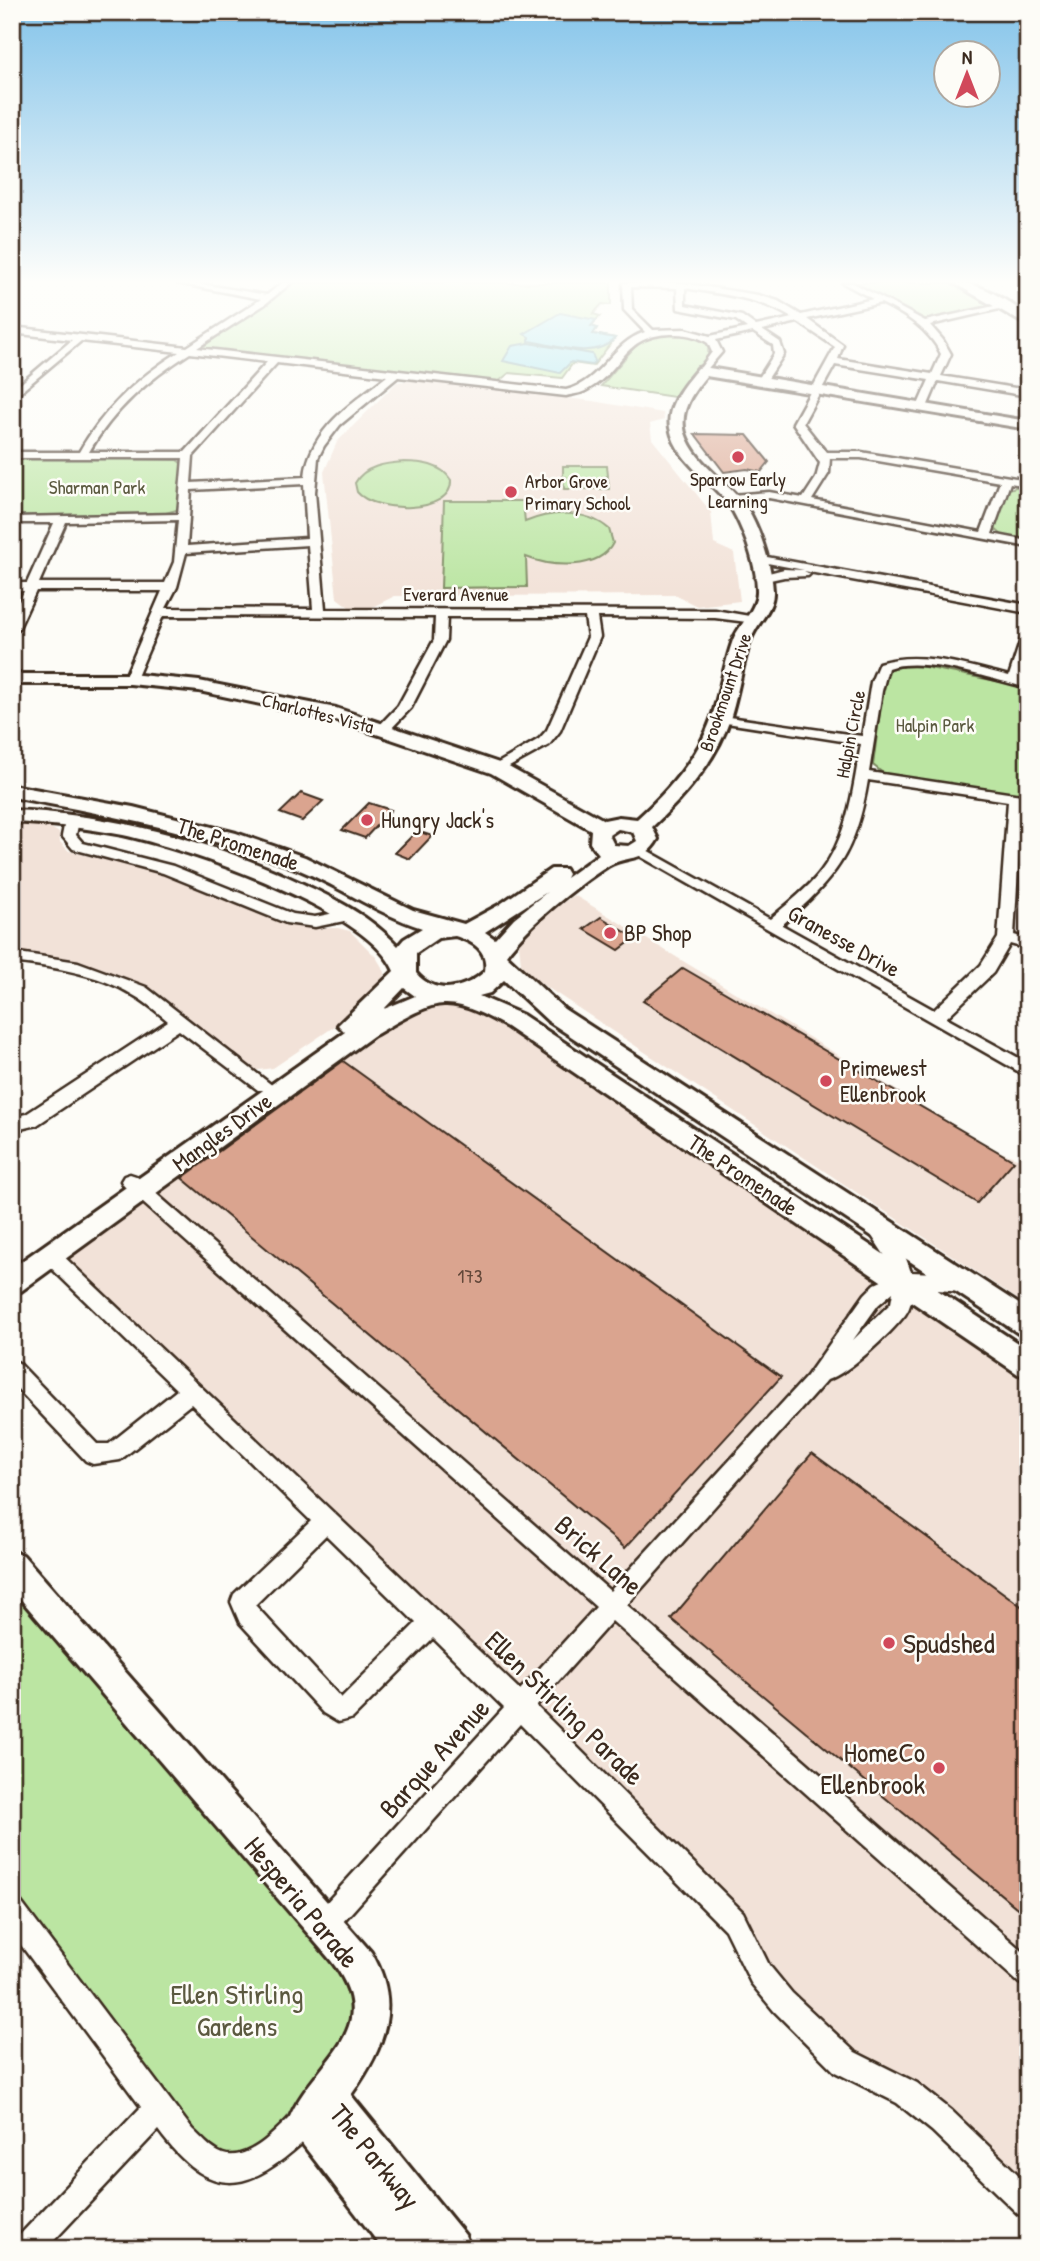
<svg xmlns="http://www.w3.org/2000/svg" width="1040" height="2261" viewBox="0 0 1040 2261" font-family="'Patrick Hand',sans-serif">
  <style>
    .built { fill: #f2e2d8 }
    .green { fill: #bbe5a2; stroke: #7b8860; stroke-width: 2 }
    .water { fill: #8fdded; stroke: #6d959a; stroke-width: 2 }
    .building { fill: #daa48f; stroke: #3b2a1e; stroke-width: 2 }
    .lines { fill: none; stroke-linecap: round; stroke-linejoin: round }
    .street-casing { stroke: #3b2a1e; stroke-width: 5 }
    .secondary-casing { stroke: #3b2a1e; stroke-width: 6 }
    .street { fill: #fdfcf7; fill-rule: evenodd }
    .secondary { fill: #fdfcf7; fill-rule: evenodd }
    .poi-dot { fill: #d1495b; stroke: #fdfcf7; stroke-width: 2.5 }
    .labels { text-anchor: middle; stroke-width: 5; stroke-linejoin: round; paint-order: stroke }
    .far-poi-label { font-size: 19px; fill: #3b2a1e; stroke: #fdfcf7 }
    .far-park-label { font-size: 19px; fill: #5b593f; stroke: #fdfcf7 }
    .far-street-label { font-size: 19px; fill: #3b2a1e; stroke: #fdfcf7 }
    .number-label { font-size: 19px; fill: #63483a }
    .poi-label { font-size: 23px; fill: #3b2a1e; stroke: #fdfcf7; text-anchor: start }
    .street-label { font-size: 23px; fill: #3b2a1e; stroke: #fdfcf7 }
    .near-street-label { font-size: 28px; fill: #3b2a1e; stroke: #fdfcf7 }
    .near-poi-label { font-size: 28px; fill: #3b2a1e; stroke: #fdfcf7; text-anchor: start }
    .near-park-label { font-size: 28px; fill: #5b593f; stroke: #fdfcf7 }
  </style>
  <rect width="100%" height="100%" fill="#fdfcf7"/>
  <filter id="ink" filterUnits="userSpaceOnUse"><feTurbulence type="fractalNoise" baseFrequency=".0143" numOctaves="2"/><feDisplacementMap in="SourceGraphic" scale="14" xChannelSelector="R" yChannelSelector="G"/><feConvolveMatrix kernelMatrix="1 2 1 2 8 2 1 2 1" color-interpolation-filters="sRGB"/></filter>
  <g filter="url(#ink)">
    <g class="built">
      <polygon points="413,380 592,401 663,413 664,420 650,424 652,439 711,512 714,544 734,553 740,601 697,606 675,595 395,596 372,607 349,607 337,598 324,472 337,442 397,382"/>
      <polygon points="12,823 50,827 59,833 60,842 69,851 165,875 286,924 305,928 338,928 350,931 376,957 385,972 379,988 341,1022 273,1068 258,1070 246,1066 138,983 81,964 12,953"/>
      <polygon points="574,895 995,1150 1028,1162 1028,1306 527,974 521,964 519,944 536,922"/>
      <polygon points="440,995 494,1010 1028,1365 1028,2204 783,2002 734,1921 50,1255 365,1030"/>
    </g>
    <g class="green">
      <polygon points="292,283 611,283 611,305 602,304 593,314 600,316 591,326 597,328 593,334 615,338 593,366 573,363 562,378 509,373 498,382 207,349 204,346"/>
      <polygon points="853,283 952,283 989,302 987,308 929,320 918,318"/>
      <polygon points="668,332 692,335 708,344 708,355 674,397 601,386 643,337"/>
      <polygon points="12,457 177,460 182,464 180,509 162,514 12,516"/>
      <path d="M404,462c17,0 37,2 47,18 2,35 -77,33 -94,12l-2,-9c9,-17 31,-20 49,-21z"/>
      <polygon points="563,466 607,466 608,476 605,477 608,478 609,489 564,489 563,478 567,477 563,477"/>
      <polygon points="1022,485 1028,486 1028,540 1003,536 993,527 1006,490"/>
      <path d="M444,501h79l2,21c26,-11 61,-13 84,7l4,14c-14,28 -62,24 -87,14l1,30 -86,1z"/>
      <polygon points="909,664 1028,687 1028,796 884,774 873,765 885,673 891,668"/>
      <polygon points="12,1566 370,2005 308,2119 222,2169 12,1911"/>
    </g>
    <g class="water">
      <path d="M560,313l36,7 -5,6 6,2 -4,6 22,4c-20,23 -60,7 -86,3v-4l-5,-3z"/>
      <polygon points="529,343 592,354 595,361 592,365 571,362 560,373 503,361 512,346"/>
    </g>
    <g class="building">
      <polygon points="695,434 747,435 769,462 761,472 747,469 724,472"/>
      <polygon points="301,793 323,801 302,821 280,813"/>
      <polygon points="369,803 391,810 365,838 342,830"/>
      <polygon points="417,831 432,836 410,859 395,853"/>
      <polygon points="601,917 635,938 619,950 584,929"/>
      <polygon points="683,968 1014,1161 977,1203 643,1001"/>
      <polygon points="343,1061 781,1377 625,1548 182,1178"/>
      <polygon points="812,1453 1028,1611 1028,1917 671,1619"/>
    </g>
    <g class="lines">
      <g class="street-casing">
        <g id="street">
          <path d="M177,283h18l72,12 15,-12h9l-27,22 -67,43 369,42c35,-8 45,-47 79,-58l-21,-22 -1,-27h59l76,12 20,6 23,14 72,-16 -30,-16h10l72,38 83,-18v4l-78,18 13,15 8,14 -10,22 87,14v6l-90,-15 -11,26 -5,3 -5,-3 12,-27 -94,-15 -32,58 23,29h35l167,28v6l-18,-3 -18,51 36,7v6l-259,-49 -42,2v-4l4,-1 38,-3 34,6 13,-20 4,-15 -27,-40 42,-76 -37,-25 -36,8 18,12 4,12 -19,29 -3,1 -5,-3 17,-27 -1,-9 -20,-13 -37,8 6,12 -19,22 -5,-3 14,-19 -4,-9c-12,-8 -23,-9 -37,-9 -49,1 -48,37 -84,56 -6,4 -14,4 -21,6l-168,-19 -58,48 -16,21 -6,12 -3,34 10,117 390,1 40,7v6l-40,-5 -118,-1 3,20 -40,94 -11,14 -51,28 -5,-1v-6l46,-27 8,-9 41,-93 -3,-20h-138l-1,23 -35,68 -23,24 -5,1 -7,-4 22,-23 36,-66 1,-23 -272,-1 -27,63 -6,4 -5,-1 -1,-3 38,-88h-126l-18,39 -6,4v-18l12,-25h-12v-8h15l27,-60h-42v-6l166,-3 5,-56h-171v-6h67c25,-43 58,-74 100,-100l-98,-11 -69,58v-8l60,-51 -60,-7v-6l175,20 74,-48zM631,287l46,1 1,21 58,11 11,8 -37,8 -25,-7 -32,1 -21,-21zM685,288c38,7 74,9 107,30l-36,8 -14,-10 -57,-11zM881,303c25,12 48,26 60,51l-9,20 -94,-15 5,-14 -36,-26zM190,353l77,9 -82,90h-96c25,-43 59,-72 101,-99zM277,363l110,13c-34,26 -78,54 -82,101l-114,6 2,-27zM830,458h31l139,24 -19,50 -169,-32 17,-27zM304,484l3,54 -120,8 4,-56zM178,520l-4,42 -9,21h-126l27,-61zM308,545l5,64 -147,-1 11,-21 9,-34z"/>
          <polygon points="756,555 1028,605 1028,613 804,571 810,574 808,576 784,577 761,582 755,578 757,576 784,569 804,570 752,560 752,556"/>
          <path d="M1028,632v25l-7,22 7,1v8c-38,-9 -102,-32 -140,-20l-6,23 -13,81 159,24v8l-6,-1 -8,132 14,4v10l-18,-5 -17,29 -47,45 82,45v14l-397,-226 7,-5 5,2 127,71c17,-15 37,-29 51,-48 28,-36 32,-84 40,-127l-141,-22 -5,-1v-6l147,21 9,-54 8,-19c41,-13 89,3 130,13l13,-40zM868,780l140,21 -10,137 -17,27 -47,45 -152,-85c54,-47 74,-72 86,-145z"/>
          <polygon points="72,817 79,821 76,835 83,843 173,866 293,914 315,917 349,910 357,915 354,919 315,927 286,923 163,873 73,849 62,836 65,821"/>
          <path d="M12,952l66,10 68,25 127,99 -3,4h-12l-79,-60 -142,95 -25,6v-14l14,-3 142,-93c-11,-9 -22,-19 -35,-26 -36,-22 -80,-28 -121,-33z"/>
          <path d="M130,1174l6,2 474,415 197,-215 58,-82 10,-10 18,-8 -6,-17 -19,-29 2,-5c21,-7 36,31 41,47l25,1 33,5 3,6 -3,6 -7,2 -49,-4c-1,9 -2,19 -8,27 -15,19 -56,58 -78,65l-200,225 401,351v31l-9,-4 -407,-362 -76,85 207,206 26,53 23,28 63,59 62,31 35,28 76,73v34l-10,-4 -86,-83 -35,-28 -62,-31 -61,-61 -23,-28 -26,-53 -205,-206 -187,209 -9,4 -9,-4 -4,-9 4,-9 189,-207 -71,-70 -80,80 -15,4 -15,-9 -83,-90 -9,-21 3,-8 77,-73 -120,-117 -71,56 -27,4 -7,-3 -74,-78v-23l7,3 78,81h12l68,-54 -134,-130 -2,-5 2,-5 7,-3 7,3 463,440 76,-83 -472,-421 -3,-5 3,-5zM893,1292l-2,11 -38,37 25,-35zM326,1535l90,88 -75,75 -86,-93z"/>
          <path d="M12,1898l9,4 171,227c9,8 19,21 31,25 27,9 58,-29 75,-45l10,-4 10,4 4,10 -4,10c-64,59 -101,81 -160,1l-112,119h-34l4,-10 125,-132 -129,-174z"/>
        </g>
      </g>
      <g class="secondary-casing">
        <g id="secondary">
          <path d="M954,283c26,-2 53,18 74,33v10z"/>
          <path d="M703,367l325,54v8l-322,-53c-13,16 -27,34 -21,57 11,34 49,51 66,82 11,21 21,53 22,76 1,18 -16,32 -22,48 -9,25 -12,51 -20,77 -14,44 -46,80 -79,111l6,12c-14,25 -30,15 -50,27 -33,21 -79,58 -102,89l58,54 464,301v27l-10,-4 -470,-312 -44,-41 -14,13 -11,3 44,19 505,335v27l-10,-3 -511,-347c-18,-10 -42,-24 -63,-23 -20,0 -53,22 -71,32l-352,255 -9,3v-26l333,-236 -7,-7 56,-54c-26,-62 -208,-122 -271,-136 -37,-7 -73,-11 -111,-13v-12c100,4 198,30 289,73 36,17 69,33 97,63l6,-7 18,-11c-47,-15 -88,-46 -135,-63 -90,-33 -181,-51 -275,-68v-12l121,22 103,26 69,24 108,53 51,14 35,-19 52,-36h14l3,5 -2,4 33,-24 -9,-11 1,-13 -100,-57 -159,-54 -133,-28 -69,-7h-118v-10h118l69,7 137,27 169,57 99,55 15,-3 18,2c32,-29 61,-61 75,-102 8,-25 12,-52 21,-77 6,-15 23,-30 24,-47 1,-23 -11,-56 -21,-76 -16,-34 -58,-50 -66,-89 -4,-23 14,-43 28,-60zM618,829l15,3 4,9 -8,5 -15,-1 -5,-10zM547,892l-33,26 -19,21 -10,-7zM455,936c19,6 33,14 30,35 -20,19 -50,25 -69,2v-20l22,-15zM404,988l11,8 -31,13z"/>
          <path d="M12,1551l11,4 348,397c32,52 13,97 -20,143l114,140 6,14h-88l-89,-116 -5,-14c25,-61 101,-89 39,-162l-316,-368z"/>
        </g>
      </g>
      <use href="#street" class="street"/>
      <use href="#secondary" class="secondary"/>
    </g>
  </g>
  <linearGradient id="sky" x2="0" y2="1"><stop stop-color="#84c4ea"/><stop offset="0.47" stop-color="#fefefb"/><stop offset="1" stop-color="#fefefb" stop-opacity="0"/></linearGradient>
  <rect width="1040" height="599" fill="url(#sky)"/>
  <g class="poi-dot">
    <circle cx="738" cy="457" r="7"/>
    <circle cx="511" cy="492" r="7"/>
    <circle cx="367" cy="820" r="7"/>
    <circle cx="610" cy="933" r="7"/>
    <circle cx="826" cy="1081" r="7"/>
    <circle cx="889" cy="1643" r="7"/>
    <circle cx="939" cy="1768" r="7"/>
  </g>
  <g class="labels">
    <g class="far-poi-label">
      <text x="738" y="486">Sparrow Early<tspan x="738" dy="22">Learning</tspan></text>
      <text x="525" y="488" text-anchor="start">Arbor Grove<tspan x="525" dy="22">Primary School</tspan></text>
    </g>
    <g class="far-park-label">
      <text x="97" y="494">Sharman Park</text>
      <text x="935" y="732">Halpin Park</text>
    </g>
    <g class="far-street-label">
      <text x="456" y="601">Everard Avenue</text>
      <text transform="translate(725 692) rotate(-71)" y="7">Brookmount Drive</text>
      <text transform="translate(318 713) rotate(14)" y="7">Charlottes Vista</text>
      <text transform="translate(850 734) rotate(-79)" y="7">Halpin Circle</text>
    </g>
    <g class="number-label">
      <text x="470" y="1283">173</text>
    </g>
    <g class="poi-label">
      <text x="381" y="828">Hungry Jack's</text>
      <text x="624" y="941">BP Shop</text>
      <text x="840" y="1076">Primewest<tspan x="840" dy="26">Ellenbrook</tspan></text>
    </g>
    <g class="street-label">
      <text transform="translate(238 844) rotate(18)" y="8">The Promenade</text>
      <text transform="translate(844 941) rotate(29)" y="8">Granesse Drive</text>
      <text transform="translate(222 1132) rotate(-36)" y="8">Mangles Drive</text>
      <text transform="translate(743 1175) rotate(34)" y="8">The Promenade</text>
    </g>
    <g class="near-street-label">
      <text transform="translate(599 1555) rotate(41)" y="10">Brick Lane</text>
      <text transform="translate(565 1708) rotate(44)" y="10">Ellen Stirling Parade</text>
      <text transform="translate(434 1758) rotate(-48)" y="10">Barque Avenue</text>
      <text transform="translate(302 1902) rotate(50)" y="10">Hesperia Parade</text>
      <text transform="translate(375 2156) rotate(51)" y="10">The Parkway</text>
    </g>
    <g class="near-poi-label">
      <text x="903" y="1653">Spudshed</text>
      <text x="925" y="1762" text-anchor="end">HomeCo<tspan x="925" dy="32">Ellenbrook</tspan></text>
    </g>
    <g class="near-park-label">
      <text x="237" y="2004">Ellen Stirling<tspan x="237" dy="32">Gardens</tspan></text>
    </g>
  </g>
  <rect width="1040" height="2261" fill="none" stroke="#fdfcf7" stroke-width="42"/>
  <rect x="21" y="21" width="998" height="2219" fill="none" stroke="#3b2a1e" stroke-width="2.5" filter="url(#ink)"/>
  <g transform="translate(967 74)"><circle r="33" fill="#fdfcf7" stroke="#afa8a0" stroke-width="2"/>
  <path d="M0-5L12 26L0 18L-12 26Z" fill="#d1495b"/>
  <text y="-10" font-size="19" font-weight="bold" text-anchor="middle" fill="#3b2a1e">N</text>
  </g>
</svg>
